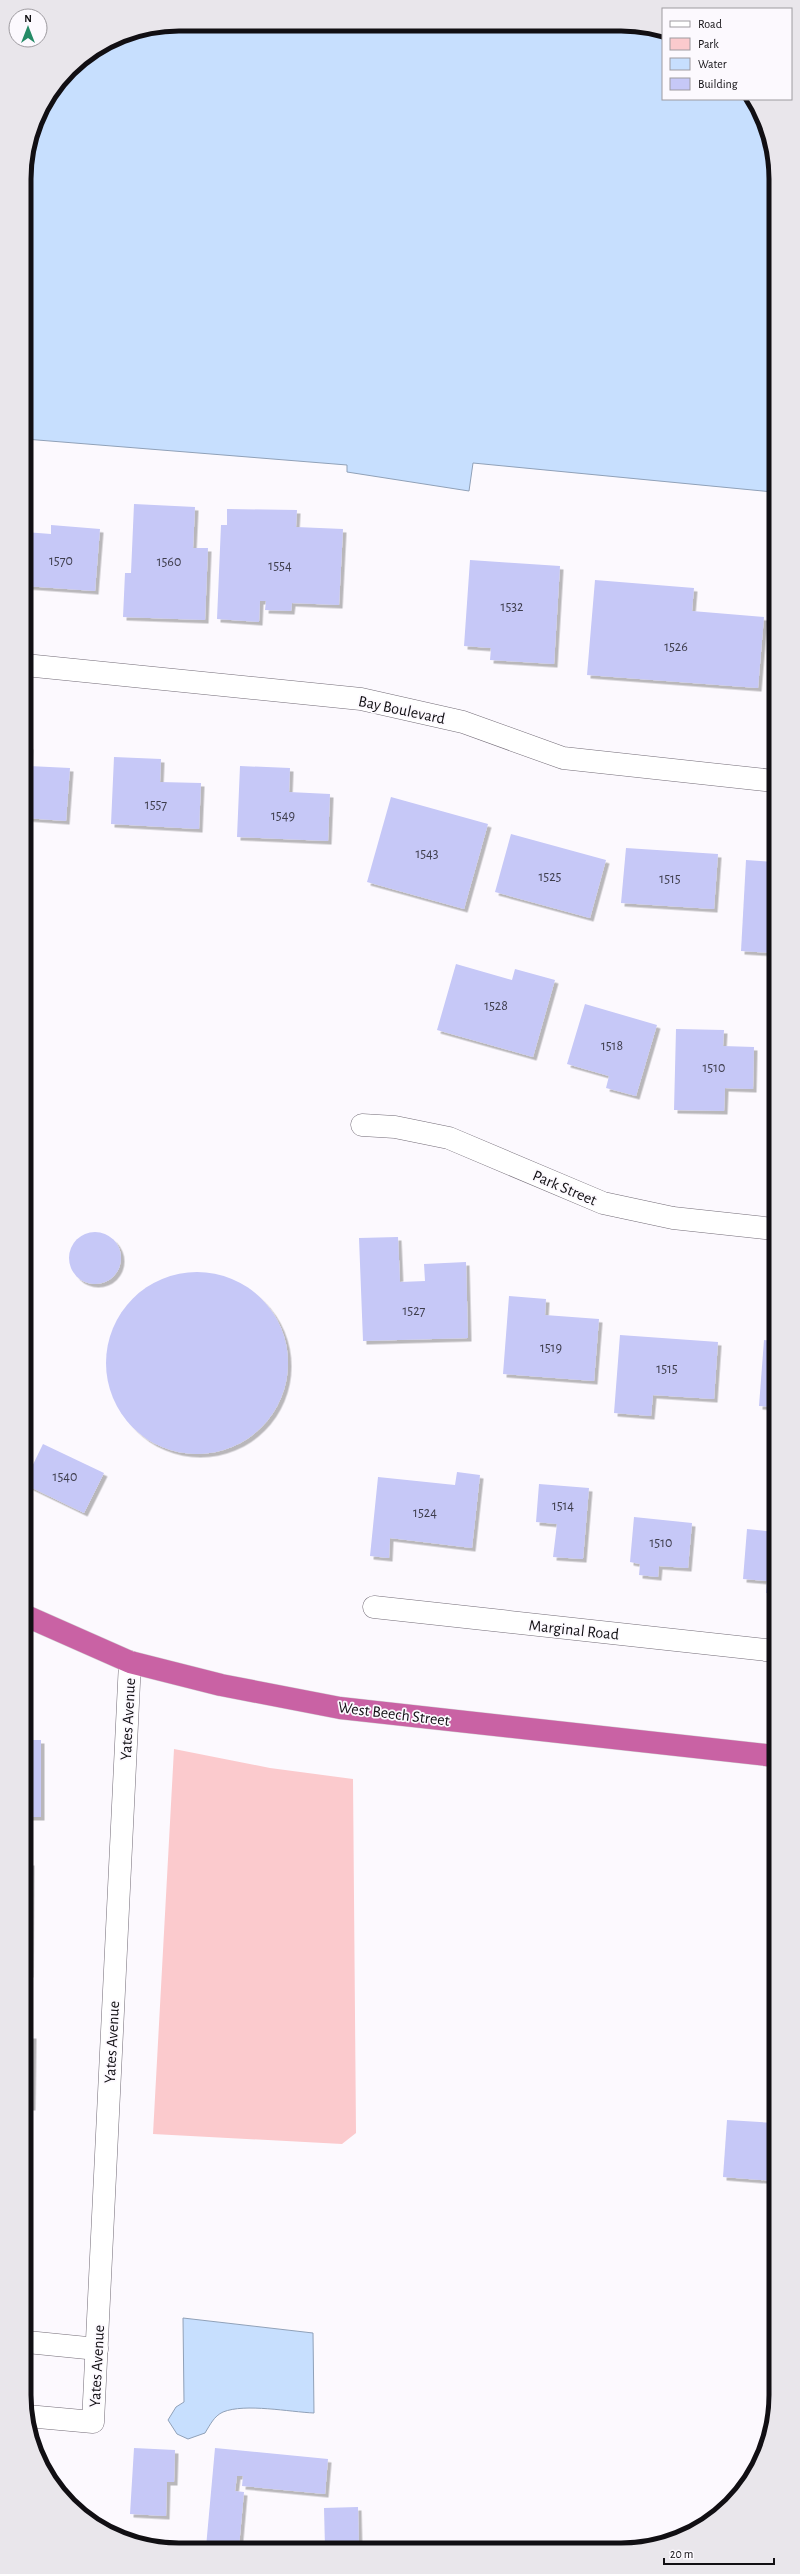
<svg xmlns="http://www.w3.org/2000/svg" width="800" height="2574" viewBox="0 0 800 2574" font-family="'Alegreya Sans',sans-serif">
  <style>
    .green { fill: #fbcacd }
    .water { fill: #c7dffe; stroke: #90a1b8 }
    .building { fill: #c6c8f7; filter: url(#shadow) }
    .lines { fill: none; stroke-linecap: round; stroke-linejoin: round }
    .street-casing { stroke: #736c77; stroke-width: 23 }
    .highway-casing { stroke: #d4d4d5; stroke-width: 23 }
    .street { stroke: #fff; stroke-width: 22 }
    .highway { stroke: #c962a4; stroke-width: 22 }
    .labels { text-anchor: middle; stroke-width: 3.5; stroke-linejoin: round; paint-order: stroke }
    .number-label { font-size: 14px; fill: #3e3d4c }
    .street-label { font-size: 16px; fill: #110f13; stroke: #fcf9fe }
    .rim { fill: none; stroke: #110f13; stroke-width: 5 }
  </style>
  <defs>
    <filter id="shadow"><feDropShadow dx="3.5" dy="3.5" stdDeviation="0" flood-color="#0004"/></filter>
  </defs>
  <rect width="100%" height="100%" fill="#fcf9fe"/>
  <polygon class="green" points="174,1749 270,1768 353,1779 356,2133 342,2144 153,2134"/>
  <g class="water">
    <polygon points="179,24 652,27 663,31 663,99 752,99 760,110 773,149 773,492 473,463 469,491 347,472 347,465 25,439 24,169 36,119 69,69 120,36"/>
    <path d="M183,2318l130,15 1,80c-24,-1 -69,-10 -91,-1 -9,4 -13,13 -18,21l-17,6 -11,-5 -9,-14 8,-13 8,-5z"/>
  </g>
  <g class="building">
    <polygon points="134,504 195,507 193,548 208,548 205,620 123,617 125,573 131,573"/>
    <polygon points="227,509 297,510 296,527 343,529 339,605 292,603 291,611 265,610 266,601 260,601 259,622 217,619 221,525 227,525"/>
    <polygon points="51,525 100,529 95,591 25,586 25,532 51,534"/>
    <polygon points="470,560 560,566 554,664 490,660 491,648 464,646"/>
    <polygon points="595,580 694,588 692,611 764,617 758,688 587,675"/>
    <polygon points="25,746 30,746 29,766 70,768 66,821 25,818"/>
    <polygon points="114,757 161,759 160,782 201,783 199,829 111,824"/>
    <polygon points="240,766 290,768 289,792 330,794 328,841 237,837"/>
    <polygon points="391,797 488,824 464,909 367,882"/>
    <polygon points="511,834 606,860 590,918 495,892"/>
    <polygon points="626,848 718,854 714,909 621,903"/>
    <polygon points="746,860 774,862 774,953 741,951"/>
    <polygon points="456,964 512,980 515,969 555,980 533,1057 437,1030"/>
    <polygon points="585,1004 657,1025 636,1096 606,1088 609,1076 567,1064"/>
    <polygon points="676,1029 724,1030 723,1046 754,1047 753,1089 725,1088 724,1111 674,1110"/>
    <circle cx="95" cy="1258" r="26"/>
    <polygon points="398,1237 400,1282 425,1281 424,1264 466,1262 468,1338 363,1341 359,1238"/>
    <circle cx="197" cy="1363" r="91"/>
    <polygon points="509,1296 546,1299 545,1315 599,1319 594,1381 503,1374"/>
    <polygon points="620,1335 718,1342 714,1399 653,1395 651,1416 614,1413"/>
    <polygon points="764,1340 774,1341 775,1407 759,1406"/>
    <polygon points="43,1444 104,1473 84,1513 26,1485 26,1479"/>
    <polygon points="457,1472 480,1475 472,1548 390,1538 389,1558 370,1556 378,1477 455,1485"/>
    <polygon points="539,1484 589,1488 583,1559 553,1557 557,1524 536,1522"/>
    <polygon points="634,1517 692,1523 688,1568 659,1566 658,1577 639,1575 640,1564 630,1562"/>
    <polygon points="747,1529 775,1532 775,1594 766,1593 767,1581 743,1579"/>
    <rect x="26" y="1740" width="15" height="77"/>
    <polygon points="26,1862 31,1862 30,1974 26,1974"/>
    <polygon points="26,2035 33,2035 32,2107 27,2107"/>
    <polygon points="727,2120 775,2123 775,2181 723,2177"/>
    <polygon points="134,2448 175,2450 174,2482 167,2482 166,2516 130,2514"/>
    <polygon points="215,2448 328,2459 325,2494 242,2486 243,2476 237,2476 235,2491 244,2492 239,2547 206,2547"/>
    <polygon points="358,2507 359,2547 325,2547 324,2508"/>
  </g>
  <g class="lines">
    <g class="street-casing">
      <g id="street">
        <polyline points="25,665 361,699 463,722 563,758 774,781"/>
        <polyline points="362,1125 395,1127 449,1138 603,1203 673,1218 774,1229"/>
        <polyline points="374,1607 775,1651"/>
        <polyline points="27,2342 97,2349"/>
        <polyline points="27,2416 93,2422 130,1662"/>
      </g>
    </g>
    <g class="highway-casing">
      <polyline id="highway" points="26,1616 130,1662 221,1685 340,1708 775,1756"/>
    </g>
    <use href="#street" class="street"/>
    <use href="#highway" class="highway"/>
  </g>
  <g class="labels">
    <g class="number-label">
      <text x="61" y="565">1570</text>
      <text x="169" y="566">1560</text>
      <text x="280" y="570">1554</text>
      <text x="512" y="611">1532</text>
      <text x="676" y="651">1526</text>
      <text x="156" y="809">1557</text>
      <text x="283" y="820">1549</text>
      <text x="427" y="858">1543</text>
      <text x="550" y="881">1525</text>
      <text x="670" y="883">1515</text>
      <text x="496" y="1010">1528</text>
      <text x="612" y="1050">1518</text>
      <text x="714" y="1072">1510</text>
      <text x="414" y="1315">1527</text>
      <text x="551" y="1352">1519</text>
      <text x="667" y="1373">1515</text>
      <text x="65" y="1481">1540</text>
      <text x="563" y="1510">1514</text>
      <text x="425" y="1517">1524</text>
      <text x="661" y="1547">1510</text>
    </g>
    <g class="street-label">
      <text transform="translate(402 709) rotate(12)" y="6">Bay Boulevard</text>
      <text transform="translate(565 1187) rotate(23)" y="6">Park Street</text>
      <text transform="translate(574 1629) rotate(6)" y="6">Marginal Road</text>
      <text transform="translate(394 1713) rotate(7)" y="6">West Beech Street</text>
      <text transform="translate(127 1719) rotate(-87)" y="6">Yates Avenue</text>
      <text transform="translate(111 2042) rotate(-87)" y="6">Yates Avenue</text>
      <text transform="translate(96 2366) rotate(-87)" y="6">Yates Avenue</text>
    </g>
  </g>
  <path d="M0 0H800V2574H0ZM179 31H621A148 148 0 0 1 769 179V2395A148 148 0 0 1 621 2543H179A148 148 0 0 1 31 2395V179A148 148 0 0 1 179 31Z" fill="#e9e6eb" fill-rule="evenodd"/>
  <path class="rim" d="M179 31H621A148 148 0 0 1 769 179V2395A148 148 0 0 1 621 2543H179A148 148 0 0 1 31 2395V179A148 148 0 0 1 179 31Z"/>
  <rect x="662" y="8" width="130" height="92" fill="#fcf9fe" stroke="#9e9ba0"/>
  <rect x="670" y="21" width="20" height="6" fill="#ffffff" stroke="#9e9ba0"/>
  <text x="698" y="28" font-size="12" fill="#110f13">Road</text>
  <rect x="670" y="38" width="20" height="12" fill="#fbcacd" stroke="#9e9ba0"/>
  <text x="698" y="48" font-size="12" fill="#110f13">Park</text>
  <rect x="670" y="58" width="20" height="12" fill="#c7dffe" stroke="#9e9ba0"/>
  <text x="698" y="68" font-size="12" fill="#110f13">Water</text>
  <rect x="670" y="78" width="20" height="12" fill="#c6c8f7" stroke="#9e9ba0"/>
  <text x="698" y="88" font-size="12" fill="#110f13">Building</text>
  <g transform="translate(28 28)"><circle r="19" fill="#fcf9fe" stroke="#9e9ba0"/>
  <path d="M0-3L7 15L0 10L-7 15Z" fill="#248a66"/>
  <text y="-6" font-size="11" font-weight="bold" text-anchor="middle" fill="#110f13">N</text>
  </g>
  <path d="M664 2558v6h110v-6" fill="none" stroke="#110f13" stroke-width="2"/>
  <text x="670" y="2558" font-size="12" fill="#110f13" stroke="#fcf9fe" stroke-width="3" paint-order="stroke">20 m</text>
</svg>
